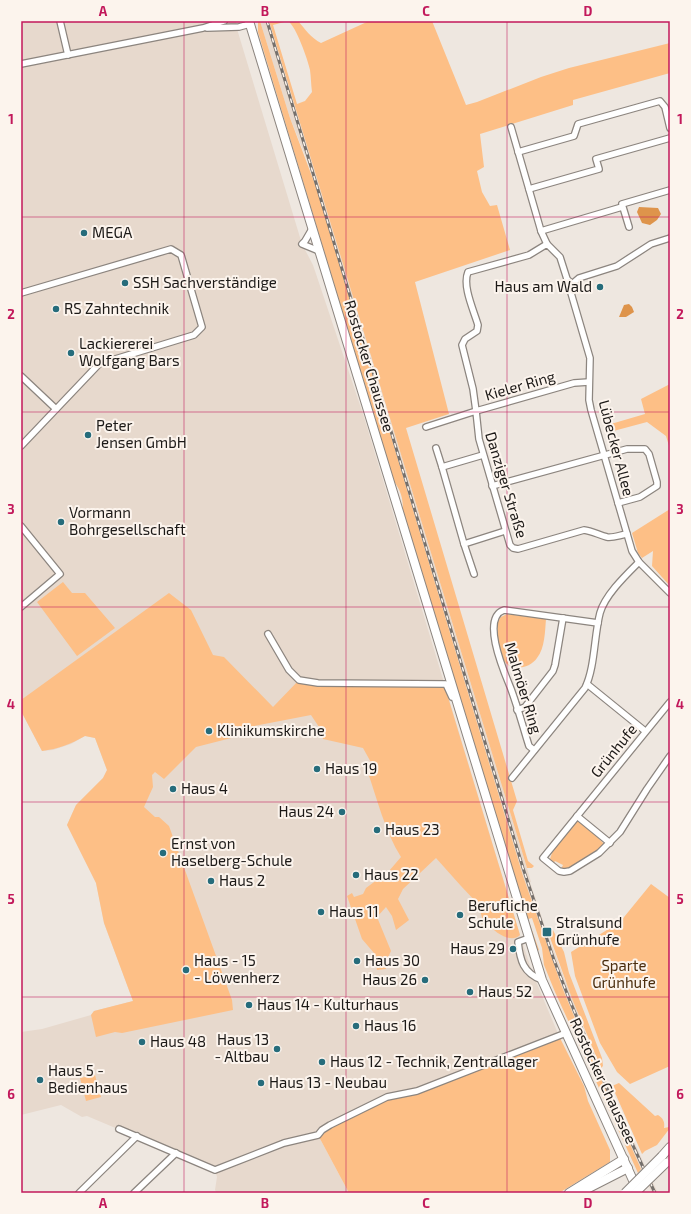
<svg xmlns="http://www.w3.org/2000/svg" width="691" height="1214" viewBox="0 0 691 1214" font-family="'Exo 2',sans-serif">
  <style>
    .built { fill: #e7d9cd }
    .green { fill: #fdbf86; fill-rule: evenodd }
    .water { fill: #de944b }
    .lines { fill: none; stroke-linecap: round; stroke-linejoin: round }
    .street-casing { stroke: #8c857f; stroke-width: 8 }
    .secondary-casing { stroke: #8c857f; stroke-width: 10 }
    .street { stroke: #fff; stroke-width: 5.5 }
    .secondary { stroke: #fff; stroke-width: 8 }
    .rail-casing { stroke: #75706c; stroke-width: 3 }
    .rail { stroke: #fcf4ed; stroke-width: 1.5; stroke-dasharray: 4.5; stroke-linecap: butt }
    .secondary-bridge-casing { stroke: #8c857f; stroke-width: 10; stroke-linecap: butt }
    .secondary-bridge { stroke: #fff; stroke-width: 8 }
    .grid { fill: none; stroke: #c2185b; stroke-width: 1; stroke-opacity: 0.55 }
    .poi-dot { fill: #266c7b; stroke: #fcf4ed; stroke-width: 1.5 }
    .labels { text-anchor: middle; stroke-width: 4; stroke-linejoin: round; paint-order: stroke }
    .poi-label { font-size: 15px; fill: #1c1917; stroke: #fcf4ed; text-anchor: start }
    .street-label { font-size: 15px; fill: #1c1917; stroke: #fcf4ed }
    .park-label { font-size: 15px; fill: #4b2d0e; stroke: #fcf4ed }
    .neatline { fill: none; stroke: #c2185b; stroke-width: 1.5 }
    .grid-label { font-size: 13px; text-anchor: middle; font-weight: bold; fill: #c2185b }
  </style>
  <rect width="100%" height="100%" fill="#eee7e0"/>
  <g class="built">
    <polygon points="21,21 236,21 237,29 302,244 313,265 364,417 520,935 532,972 559,1036 318,1135 349,1193 217,1193 215,1190 217,1177 215,1170 87,1116 82,1117 61,1105 21,1115 21,1032 42,1029 91,1015 94,1011 133,1001 104,923 96,883 67,825 76,805 103,778 107,770 95,738 85,736 71,744 53,750 42,751 21,711"/>
    <polygon points="260,21 269,21 527,868 531,882 530,882 545,927 566,983 567,983 590,1044 645,1166 658,1193 652,1193 650,1189 583,1038 562,987 523,876 309,165 290,118"/>
  </g>
  <g class="green">
    <path d="M258,21h2l30,97 26,69 207,689 39,111 21,51 58,131 -3,4 -83,-181 -11,-27 -2,-17 -10,-30 -4,1 11,31 -2,1 -134,-438c0,-14 -1,-21 -10,-33l-135,-448z"/>
    <path d="M269,21h29c7,8 13,17 23,22l48,-22h63l34,84 11,-3 64,-25 28,-9 101,-25v30l-97,27v5l-93,29 4,33 -7,4 5,21 8,14 7,-1 13,45 -95,32 34,132 -43,14 111,373 -4,9 15,51 6,5 -2,2h-5zM288,21c8,5 20,39 22,49 1,7 1,15 2,22l-7,9 -8,3 -24,-79z"/>
    <polygon points="670,384 670,449 666,436 647,422 606,433 604,426 645,414 641,399"/>
    <polygon points="670,509 670,586 652,566 653,551 642,558 638,553 632,533"/>
    <polygon points="63,582 72,593 85,593 115,628 77,656 37,602"/>
    <path d="M169,593l22,17 22,45 11,2 49,50 26,-27 145,4 76,251c-9,9 -26,-3 -32,-11h-4l-6,-20 -17,-18 -25,-28 -33,31 -5,10 11,21 -13,10 -4,-14 -6,-9 -9,10 14,34 -6,13 1,5 -9,1 -3,-17 -12,-14 -15,-43 5,-3 2,4 9,-3 3,-6 23,-17 12,-14c-16,-25 -24,-59 -34,-87l6,-4 -10,-18 -40,-9 -4,-12 -8,-12 -62,12 -6,8 -47,12 -32,32 -9,-7 -3,3 1,12 -9,20 11,10h4l10,9 63,174 1,10 -111,23 -7,-1 -19,5 -5,-22 3,-4 39,-10 -29,-78 -8,-40 -29,-58 9,-20 27,-27 4,-8 -12,-32 -10,-2c-14,8 -27,13 -43,15l-21,-40v-11z"/>
    <path d="M507,614l39,5c-1,12 -1,29 -9,39 -7,10 -24,14 -32,4 -6,-7 -9,-32 -7,-40 0,-1 3,-5 3,-5z"/>
    <path d="M577,819l9,6 18,19c-7,10 -31,26 -43,25l2,-4 -8,-4 -2,3 -3,-5 4,-12z"/>
    <polygon points="651,884 670,898 670,1066 630,1084 617,1072 600,1043 575,976 571,952 620,922"/>
    <polygon points="553,930 564,952 569,973 602,1058 603,1066 601,1068 573,1001 548,932"/>
    <polygon points="559,1036 584,1086 588,1101 610,1150 610,1162 559,1193 349,1193 318,1135 322,1130 387,1097 417,1091"/>
    <polygon points="95,1075 101,1097 86,1101 80,1078"/>
    <path d="M619,1083l36,33 3,-1c5,3 7,7 6,13l5,-1 1,1 -13,17 -12,6 -3,3 -30,-68z"/>
  </g>
  <g class="water">
    <polygon points="639,207 658,208 661,214 657,220 650,225 642,223 637,212"/>
    <polygon points="629,304 632,307 634,312 626,317 619,317 624,305"/>
  </g>
  <g class="lines">
    <g class="street-casing">
      <g id="street">
        <polyline points="60,21 68,55"/>
        <polyline points="207,28 239,27 250,24"/>
        <polyline points="21,64 203,28 224,21"/>
        <polyline points="511,127 541,231 547,244"/>
        <polyline points="518,152 574,136 578,124 660,101 665,107 670,128"/>
        <polyline points="529,189 599,169 596,159 670,138"/>
        <polyline points="629,227 622,204 670,190"/>
        <polyline points="312,229 305,241 302,244 319,251"/>
        <polyline points="541,231 622,207"/>
        <polyline points="670,238 651,244 617,266 579,278 572,284 571,293 590,358 589,400 591,410 632,551 639,562 670,593"/>
        <path d="M572,284l-5,-5 -7,-22 -13,-13 -18,11 -61,17c-6,14 6,39 10,53l-1,6 -12,8 -3,6 11,44 3,22 98,-28 15,-1"/>
        <polyline points="21,293 171,249 181,255 202,327 194,335 99,364 21,446"/>
        <polyline points="21,376 56,409"/>
        <path d="M426,427l50,-16 3,28 31,106 3,3 5,1 66,-19c8,1 15,5 23,7 6,1 13,-2 20,-3"/>
        <polyline points="436,448 442,467"/>
        <polyline points="483,455 442,467 464,544 505,531"/>
        <polyline points="492,486 627,449 645,449 649,454 657,482 657,486 640,497 618,503"/>
        <polyline points="21,526 60,574 21,607"/>
        <polyline points="464,544 474,574"/>
        <polyline points="268,634 289,670 299,680 318,683 446,684 452,697"/>
        <polyline points="587,684 645,731"/>
        <polyline points="670,702 543,858 559,871 564,872 570,871 599,853 620,832 647,789 670,756"/>
        <polyline points="517,710 525,707 553,671 555,665 563,618"/>
        <path d="M534,750l-5,-4c-6,-19 -11,-38 -18,-57 -6,-15 -31,-71 -7,-79l94,13"/>
        <path d="M512,778l73,-90c10,-20 9,-52 15,-75 5,-18 26,-38 39,-51"/>
        <polyline points="577,816 610,843"/>
        <path d="M529,938l-11,4c2,18 5,31 24,38"/>
        <polyline points="119,1129 215,1170 284,1143 318,1135 322,1130 330,1125 387,1097 417,1091 566,1033"/>
        <polyline points="79,1193 137,1136"/>
        <polyline points="134,1193 176,1153"/>
      </g>
    </g>
    <g class="secondary-casing">
      <g id="secondary">
        <polyline points="249,21 542,980 637,1189"/>
        <polyline points="662,1156 670,1147"/>
        <polyline points="569,1193 624,1159"/>
        <polyline points="579,1193 628,1168"/>
      </g>
    </g>
    <use href="#street" class="street"/>
    <use href="#secondary" class="secondary"/>
    <g class="rail-casing">
      <polyline id="rail" points="267,21 523,868 554,960 570,1001 611,1098 655,1193"/>
    </g>
    <use href="#rail" class="rail"/>
    <g class="secondary-bridge-casing">
      <g id="secondary-bridge">
        <polyline points="625,1193 662,1156"/>
        <polyline points="635,1193 666,1163"/>
      </g>
    </g>
    <use href="#secondary-bridge" class="secondary-bridge"/>
  </g>
  <path class="grid" d="M184,21v1172M346,21v1172M507,21v1172M21,217h649M21,412h649M21,607h649M21,802h649M21,997h649"/>
  <g class="poi-dot">
    <circle cx="84" cy="233" r="4"/>
    <circle cx="125" cy="283" r="4"/>
    <circle cx="600" cy="287" r="4"/>
    <circle cx="56" cy="309" r="4"/>
    <circle cx="71" cy="353" r="4"/>
    <circle cx="88" cy="435" r="4"/>
    <circle cx="61" cy="522" r="4"/>
    <circle cx="209" cy="731" r="4"/>
    <circle cx="317" cy="769" r="4"/>
    <circle cx="173" cy="789" r="4"/>
    <circle cx="342" cy="812" r="4"/>
    <circle cx="377" cy="830" r="4"/>
    <circle cx="163" cy="853" r="4"/>
    <circle cx="356" cy="875" r="4"/>
    <circle cx="211" cy="881" r="4"/>
    <circle cx="321" cy="912" r="4"/>
    <circle cx="460" cy="915" r="4"/>
    <rect x="542" y="927" width="10" height="10" rx="2"/>
    <circle cx="513" cy="949" r="4"/>
    <circle cx="357" cy="961" r="4"/>
    <circle cx="186" cy="970" r="4"/>
    <circle cx="425" cy="980" r="4"/>
    <circle cx="470" cy="992" r="4"/>
    <circle cx="249" cy="1005" r="4"/>
    <circle cx="356" cy="1026" r="4"/>
    <circle cx="142" cy="1042" r="4"/>
    <circle cx="277" cy="1049" r="4"/>
    <circle cx="322" cy="1062" r="4"/>
    <circle cx="40" cy="1080" r="4"/>
    <circle cx="261" cy="1083" r="4"/>
  </g>
  <g class="labels">
    <g class="poi-label">
      <text x="92" y="238">MEGA</text>
      <text x="133" y="288">SSH Sachverständige</text>
      <text x="592" y="292" text-anchor="end">Haus am Wald</text>
      <text x="64" y="314">RS Zahntechnik</text>
      <text x="79" y="349">Lackiererei<tspan x="79" dy="17">Wolfgang Bars</tspan></text>
      <text x="96" y="431">Peter<tspan x="96" dy="17">Jensen GmbH</tspan></text>
      <text x="69" y="518">Vormann<tspan x="69" dy="17">Bohrgesellschaft</tspan></text>
      <text x="217" y="736">Klinikumskirche</text>
      <text x="325" y="774">Haus 19</text>
      <text x="181" y="794">Haus 4</text>
      <text x="334" y="817" text-anchor="end">Haus 24</text>
      <text x="385" y="835">Haus 23</text>
      <text x="171" y="849">Ernst von<tspan x="171" dy="17">Haselberg-Schule</tspan></text>
      <text x="364" y="880">Haus 22</text>
      <text x="219" y="886">Haus 2</text>
      <text x="468" y="911">Berufliche<tspan x="468" dy="17">Schule</tspan></text>
      <text x="329" y="917">Haus 11</text>
      <text x="556" y="928">Stralsund<tspan x="556" dy="17">Grünhufe</tspan></text>
      <text x="505" y="954" text-anchor="end">Haus 29</text>
      <text x="194" y="966">Haus - 15<tspan x="194" dy="17">- Löwenherz</tspan></text>
      <text x="365" y="966">Haus 30</text>
      <text x="417" y="985" text-anchor="end">Haus 26</text>
      <text x="478" y="997">Haus 52</text>
      <text x="257" y="1010">Haus 14 - Kulturhaus</text>
      <text x="364" y="1031">Haus 16</text>
      <text x="269" y="1045" text-anchor="end">Haus 13<tspan x="269" dy="17">- Altbau</tspan></text>
      <text x="150" y="1047">Haus 48</text>
      <text x="330" y="1067">Haus 12 - Technik, Zentrallager</text>
      <text x="48" y="1076">Haus 5 -<tspan x="48" dy="17">Bedienhaus</tspan></text>
      <text x="269" y="1088">Haus 13 - Neubau</text>
    </g>
    <g class="street-label">
      <text transform="translate(369 366) rotate(73)" y="5">Rostocker Chaussee</text>
      <text transform="translate(520 386) rotate(-16)" y="5">Kieler Ring</text>
      <text transform="translate(616 448) rotate(75)" y="5">Lübecker Allee</text>
      <text transform="translate(506 485) rotate(73)" y="5">Danziger Straße</text>
      <text transform="translate(523 688) rotate(73)" y="5">Malmöer Ring</text>
      <text transform="translate(614 751) rotate(-51)" y="5">Grünhufe</text>
      <text transform="translate(603 1081) rotate(65)" y="5">Rostocker Chaussee</text>
    </g>
    <g class="park-label">
      <text x="624" y="971">Sparte<tspan x="624" dy="17">Grünhufe</tspan></text>
    </g>
  </g>
  <rect width="691" height="1214" fill="none" stroke="#fcf4ed" stroke-width="44"/>
  <rect x="22" y="22" width="647" height="1170" class="neatline"/>
  <g class="grid-label">
    <text x="103" y="16">A</text>
    <text x="265" y="16">B</text>
    <text x="426" y="16">C</text>
    <text x="588" y="16">D</text>
    <text x="11" y="124">1</text>
    <text x="680" y="124">1</text>
    <text x="11" y="319">2</text>
    <text x="680" y="319">2</text>
    <text x="11" y="514">3</text>
    <text x="680" y="514">3</text>
    <text x="11" y="709">4</text>
    <text x="680" y="709">4</text>
    <text x="11" y="904">5</text>
    <text x="680" y="904">5</text>
    <text x="11" y="1099">6</text>
    <text x="680" y="1099">6</text>
    <text x="103" y="1208">A</text>
    <text x="265" y="1208">B</text>
    <text x="426" y="1208">C</text>
    <text x="588" y="1208">D</text>
  </g>
</svg>
